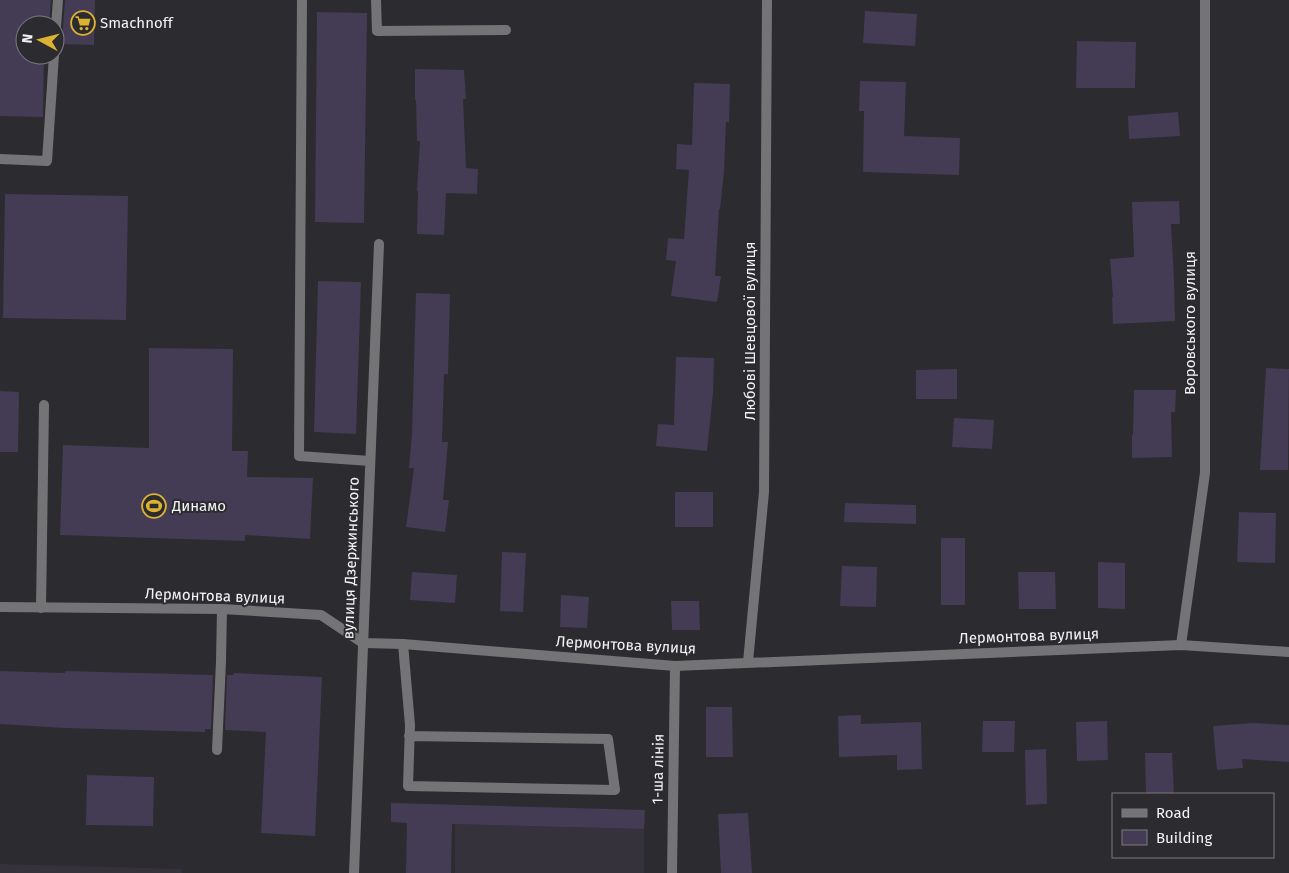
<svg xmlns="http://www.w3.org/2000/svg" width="1289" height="873" viewBox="0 0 1289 873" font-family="'Fira Sans',sans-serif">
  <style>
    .built { fill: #35323b }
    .building { fill: #443b55 }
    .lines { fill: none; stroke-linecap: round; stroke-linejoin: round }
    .lane { stroke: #747375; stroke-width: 10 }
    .street { stroke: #747375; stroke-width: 10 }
    .labels { text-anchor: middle; stroke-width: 4; stroke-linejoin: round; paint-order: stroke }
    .poi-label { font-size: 15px; fill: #f4f3f6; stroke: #2c2b2f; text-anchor: start }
    .street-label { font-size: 15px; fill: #f4f3f6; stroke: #2c2b2f }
  </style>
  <rect width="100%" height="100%" fill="#2c2b2f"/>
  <g class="built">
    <polygon points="455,824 644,829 644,873 455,873"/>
    <polygon points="0,864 182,869 182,873 0,873"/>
  </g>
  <g class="building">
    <polygon points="0,0 51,0 49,25 25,25 25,55 44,55 43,117 0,116"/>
    <polygon points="65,0 95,0 94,45 60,44 62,41"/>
    <polygon points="865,11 917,14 915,46 863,43"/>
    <polygon points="317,12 367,13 364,223 315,222"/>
    <polygon points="1077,41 1136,42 1135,88 1076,88"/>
    <polygon points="415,69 464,70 466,99 463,99 466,168 478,169 477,194 446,193 444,235 417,234 418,191 417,191 420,141 417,141 416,100 415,100"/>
    <polygon points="860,81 906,82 904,136 960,138 959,175 863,172 864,111 859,111"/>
    <polygon points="694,83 730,84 729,122 726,122 724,172 720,209 719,209 715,276 721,276 717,302 671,296 676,261 666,260 668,238 684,239 689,170 676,169 677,144 692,145"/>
    <polygon points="1178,112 1180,136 1129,139 1128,116"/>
    <polygon points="5,194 128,196 126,320 3,318"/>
    <polygon points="1179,201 1180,224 1171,224 1174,280 1175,321 1113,324 1112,297 1113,297 1110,259 1134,257 1132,202"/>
    <polygon points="318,281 361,282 356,434 314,432"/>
    <polygon points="416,293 450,294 448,374 444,374 442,442 448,442 443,500 449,500 445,532 406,527 414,468 409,468 412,433"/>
    <polygon points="149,348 233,349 232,451 248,451 247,477 313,478 310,539 245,535 245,541 60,535 63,445 149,448"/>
    <polygon points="676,357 714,358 713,393 707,451 656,446 658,424 674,425"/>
    <polygon points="1266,368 1289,369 1288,470 1260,470"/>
    <polygon points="957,369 957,399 916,399 916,370"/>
    <polygon points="1134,390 1176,390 1175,412 1171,412 1172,457 1132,458 1132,435 1133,435"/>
    <polygon points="0,391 19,392 18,452 0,452"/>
    <polygon points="954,418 994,420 992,449 952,447"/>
    <rect x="675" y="492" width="38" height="35"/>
    <polygon points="845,503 916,505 916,524 844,522"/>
    <polygon points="1239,512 1276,513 1275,563 1237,562"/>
    <rect x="941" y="538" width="24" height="67"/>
    <polygon points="502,552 526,553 523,612 500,611"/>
    <polygon points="1098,562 1125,563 1125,609 1098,608"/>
    <polygon points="842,566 877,567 876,607 840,606"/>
    <polygon points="412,572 457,575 455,603 410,600"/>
    <polygon points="1018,572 1055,572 1056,609 1019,609"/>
    <polygon points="561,595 589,597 587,628 560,627"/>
    <polygon points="671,601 699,601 700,630 672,630"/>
    <polygon points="0,671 65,673 65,671 213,675 211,729 205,729 205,732 64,728 0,724"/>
    <polygon points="234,673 322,677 315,836 261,833 266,732 225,730 227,675 233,675"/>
    <polygon points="706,707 732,707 733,757 706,757"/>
    <polygon points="861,715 861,724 921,722 922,769 897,770 897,755 839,757 838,716"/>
    <polygon points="983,721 1015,721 1014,752 982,752"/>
    <polygon points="1107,721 1108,760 1077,761 1076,722"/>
    <polygon points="1253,723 1289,725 1289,762 1242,759 1243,768 1217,770 1213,726"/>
    <polygon points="1046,749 1047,804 1026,805 1025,750"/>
    <polygon points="1145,753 1172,753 1174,794 1146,794"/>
    <polygon points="87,775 154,777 153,826 86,825"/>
    <polygon points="391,803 645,810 644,829 452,824 451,873 406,873 407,823 391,822"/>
    <polygon points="748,813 752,873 721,873 718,814"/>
  </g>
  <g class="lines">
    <g class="lane">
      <polyline points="302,0 299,456 370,461"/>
      <polyline points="376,0 377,31 506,30"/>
      <polyline points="55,40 58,0"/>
      <polyline points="0,159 47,161 54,55"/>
      <polyline points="41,608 44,405"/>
      <polyline points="403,644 410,725 408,786 615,790 608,739 409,736"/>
      <polyline points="217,750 221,661 222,609"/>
    </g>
    <g class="street">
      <polyline points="0,607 222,609 321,615 363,643 403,644 675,666 1181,645 1289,652"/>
      <polyline points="1181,645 1205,473 1205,0"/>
      <polyline points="748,662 764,492 767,0"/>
      <polyline points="354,873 379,244"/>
      <polyline points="672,873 675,666"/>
    </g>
  </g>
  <defs>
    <g id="supermarket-ring" transform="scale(1.25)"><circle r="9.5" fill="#2c2b2f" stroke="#dcb233" stroke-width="1.5"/><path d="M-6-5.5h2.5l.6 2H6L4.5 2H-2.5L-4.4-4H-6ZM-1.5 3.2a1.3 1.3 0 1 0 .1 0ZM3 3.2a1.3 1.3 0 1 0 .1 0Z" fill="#dcb233"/></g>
    <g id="stadium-ring" transform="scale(1.25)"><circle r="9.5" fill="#2c2b2f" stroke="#dcb233" stroke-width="1.5"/><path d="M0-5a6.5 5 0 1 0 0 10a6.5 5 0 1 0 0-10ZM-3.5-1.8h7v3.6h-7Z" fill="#dcb233"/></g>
  </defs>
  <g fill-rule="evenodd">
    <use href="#supermarket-ring" x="83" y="23"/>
    <use href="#stadium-ring" x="154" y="506"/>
  </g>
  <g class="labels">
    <g class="poi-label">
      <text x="100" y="28">Smachnoff</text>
      <text x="172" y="511">Динамо</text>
    </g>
    <g class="street-label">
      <text transform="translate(1190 323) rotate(-90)" y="5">Воровського вулиця</text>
      <text transform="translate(750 331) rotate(-90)" y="5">Любові Шевцової вулиця</text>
      <text transform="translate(351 558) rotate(-88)" y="5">вулиця Дзержинського</text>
      <text transform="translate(215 596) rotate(2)" y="5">Лермонтова вулиця</text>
      <text transform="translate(1029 636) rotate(-2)" y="5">Лермонтова вулиця</text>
      <text transform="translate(626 645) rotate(3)" y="5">Лермонтова вулиця</text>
      <text transform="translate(658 769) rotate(-89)" y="5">1-ша лінія</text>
    </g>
  </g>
  <rect x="1112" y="793" width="162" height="65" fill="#2c2b2f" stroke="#7c7b7f"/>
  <rect x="1122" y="809" width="25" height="8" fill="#747375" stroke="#7c7b7f"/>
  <text x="1156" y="818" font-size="15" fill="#f4f3f6">Road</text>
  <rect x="1122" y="830" width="25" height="15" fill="#443b55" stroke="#7c7b7f"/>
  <text x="1156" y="843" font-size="15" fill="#f4f3f6">Building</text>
  <g transform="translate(40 40) rotate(277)"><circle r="24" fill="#2c2b2f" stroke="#7c7b7f"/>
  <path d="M0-4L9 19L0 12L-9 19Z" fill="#dcb233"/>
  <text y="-8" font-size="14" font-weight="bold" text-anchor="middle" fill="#f4f3f6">N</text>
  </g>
</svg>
